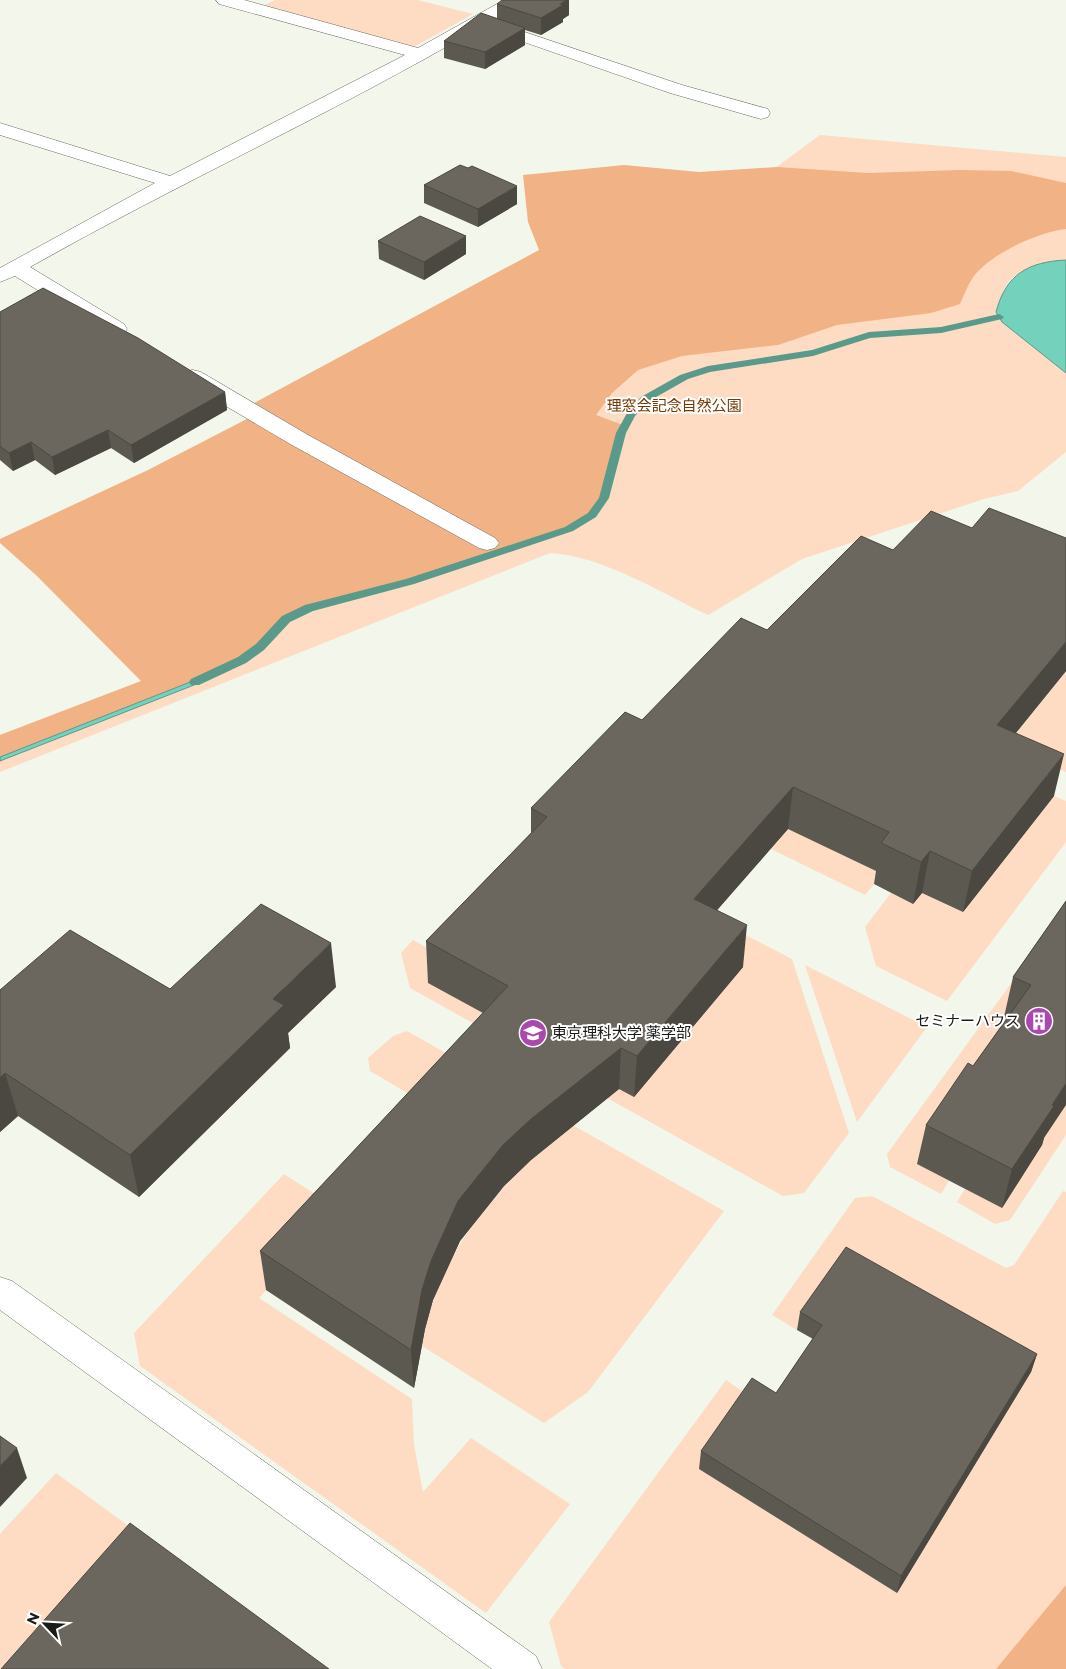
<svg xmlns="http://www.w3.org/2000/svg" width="1066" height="1669" viewBox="0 0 1066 1669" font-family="Montserrat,'Noto Sans JP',sans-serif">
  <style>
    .green { fill: #fedbc3 }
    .forest { fill: #f1b285 }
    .water { fill: #74d1bc; stroke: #599a8a }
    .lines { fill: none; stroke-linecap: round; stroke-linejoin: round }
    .stream { fill: #599a8a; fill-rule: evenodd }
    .minor-casing { stroke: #6a6c63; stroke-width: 1 }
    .minor { fill: #fff; fill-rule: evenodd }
    .wall { fill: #5c5951 }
    .shaded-wall { fill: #4b4842 }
    .building { fill: #6b675e; stroke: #4b4842 }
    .labels { text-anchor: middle; stroke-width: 4; stroke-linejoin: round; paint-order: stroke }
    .park-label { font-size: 15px; fill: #733a02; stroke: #fff }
    .poi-label { font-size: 15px; fill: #1a1a17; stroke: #fff; text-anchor: end }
  </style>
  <rect width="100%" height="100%" fill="#f3f6eb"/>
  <g class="green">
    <polygon points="275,0 418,0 473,14 412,48 263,6"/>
    <path d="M820,135l246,22v103c-27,1 -63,11 -66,43 -1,7 -2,13 2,19l64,51v79l-48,39 -34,8 -182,60 -94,56c-47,-22 -105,-59 -158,-62l-550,219v-37l155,-59 533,-444z"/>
    <polygon points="1066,671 1066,772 1006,746"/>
    <polygon points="1054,796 1066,801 1066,842 947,1001 876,966 865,927 891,893 913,904 922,893 963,912"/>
    <polygon points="789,828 882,874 865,895 771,849"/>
    <polygon points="711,917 792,959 849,1133 804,1193 783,1196 410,988 401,953 413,940 449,960"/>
    <polygon points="805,965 927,1027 857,1122"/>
    <polygon points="1010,985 1021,990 1003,1016 1021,1025 1066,1105 1066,1135 1010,1220 995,1224 957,1202 965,1189 1002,1208 1042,1145 918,1164 949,1181 941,1194 890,1167 887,1154"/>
    <path d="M407,1031l317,180 -136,181 -44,31 -122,-77c13,-78 53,-133 109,-186l-98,-52 -63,-37 -2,-13 25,-22z"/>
    <polygon points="284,1174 340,1210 259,1298 412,1399 414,1445 423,1492 471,1438 570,1504 486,1613 140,1366 134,1333"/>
    <polygon points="1063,1191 1066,1192 1066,1669 565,1669 561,1666 549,1622 726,1380 749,1396 700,1469 897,1592 843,1266 797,1330 772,1315 855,1198 872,1196 1006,1268 1014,1265"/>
    <polygon points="56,1473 234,1603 47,1669 0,1669 0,1534"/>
  </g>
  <g class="forest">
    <path d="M624,165l75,7 78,-5 91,6 92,-3 51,1 55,12v46c-28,3 -74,24 -92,47 -6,8 -10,19 -14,28l-29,9 -94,12 -59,20 -96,11 -44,14 -26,23 -16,22 27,10 -10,23 -9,45 -13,20 -16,11 -76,28 -128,38 -65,17 -20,11 -36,36 -42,21 -208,82v-22l141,-54 -104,-105 -37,-33v-4l148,-69 116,-60 -10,-7 285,-153 -11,-28 -5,-47z"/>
    <polygon points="1066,1585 1066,1669 996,1669"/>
  </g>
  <g class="water">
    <path d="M1066,260v113l-64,-51 -6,-10c10,-38 32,-50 70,-52z"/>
    <polygon points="208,675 212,678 0,761 0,757"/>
  </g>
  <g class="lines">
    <polygon class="stream" points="999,314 1004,317 1002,319 941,333 870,338 813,356 710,372 688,379 649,401 635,416 626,433 609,498 596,517 573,531 414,584 313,611 290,622 264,650 246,663 199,685 191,685 189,682 191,679 238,657 256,644 282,616 305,605 406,579 565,527 588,513 599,498 616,433 627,413 641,397 680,375 708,366 812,350 869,332 941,327"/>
    <g class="minor-casing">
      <g id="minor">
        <path d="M216,0h28l174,48 86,-48h21l-33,21 190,64 86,24 2,4 -2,4 -7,2 -91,-26 -189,-66c-147,86 -303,156 -451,240l94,57 3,5 -3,5 -8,1 -8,-1 -93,-58 -15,6v-14l155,-85 -155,-48v-12l170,53 235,-121 -186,-51z"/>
        <polygon points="193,370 201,372 308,435 495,538 499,543 495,548 487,550 479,548 292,445 185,382 182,377 185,372"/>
        <polygon points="0,1277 12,1281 536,1656 542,1669 492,1669 0,1310"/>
      </g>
    </g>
    <use href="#minor" class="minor"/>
  </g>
  <g class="wall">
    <polygon points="497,4 569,15 563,19 563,22 541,35 525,30 525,45 485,69 444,58 444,41 497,19"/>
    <polygon points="468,168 517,204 478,227 424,203 424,185"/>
    <polygon points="378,241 466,254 424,280 379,259"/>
    <polygon points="0,312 225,392 227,410 134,463 111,448 55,475 35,460 13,471 0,460"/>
    <polygon points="972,528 1066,538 1066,671 1016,733 1054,796 963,912 922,893 913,904 874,884 876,871 788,829 717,910 743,967 634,1097 619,1089 531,1160 504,1186 460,1241 433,1300 425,1329 414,1388 266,1290 260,1251 483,1013 428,983 426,941 531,833 531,808 642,720 767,630 893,550"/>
    <polygon points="1066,901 1044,1138 1042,1145 1002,1208 917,1164 926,1125 973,1066 1007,1018 1004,1017 1013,977"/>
    <polygon points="336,987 288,1033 290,1048 139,1197 18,1116 0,1132 0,990"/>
    <polygon points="800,1312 1037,1354 1031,1372 897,1593 699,1469 701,1451 776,1393 813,1339 797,1330"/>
  </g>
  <g class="shaded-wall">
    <polygon points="566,0 569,0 569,15 563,19 563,22 541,35 541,18"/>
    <polygon points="525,28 525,45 485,69 485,52"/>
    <polygon points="517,186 517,204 478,227 478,209"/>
    <polygon points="466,236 466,254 424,280 424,262"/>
    <polygon points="225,392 227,410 134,463 131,445"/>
    <polygon points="108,430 111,448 55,475 52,457"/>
    <polygon points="31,442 35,460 13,471 9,453"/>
    <polygon points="1066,642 1066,671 988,767 997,725"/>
    <polygon points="1064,754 1054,796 963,912 972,871"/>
    <polygon points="793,787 788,829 691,940 694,899"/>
    <polygon points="930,851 922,893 913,904 921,862"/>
    <polygon points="747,925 743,967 634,1097 637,1056"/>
    <polygon points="331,943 336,987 288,1033 290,1048 139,1197 130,1155 273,999"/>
    <polygon points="621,1048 619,1089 531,1160 504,1186 460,1241 433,1300 425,1329 414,1388 411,1350 422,1290 431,1261 458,1201 503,1145 531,1119"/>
    <polygon points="5,1073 18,1116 0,1132 0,1078"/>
    <polygon points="1066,1083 1066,1105 1044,1138 1042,1145 1002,1208 1012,1169 1052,1105"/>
    <polygon points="1037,1354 1031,1372 897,1593 901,1576"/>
    <polygon points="17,1448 27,1478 0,1507 0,1466"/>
  </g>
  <g class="building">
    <polygon points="502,0 566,0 560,4 563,5 541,18 497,4"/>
    <polygon points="481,13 525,28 485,52 444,41"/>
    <polygon points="460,165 468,168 472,166 517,186 478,209 424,185"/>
    <polygon points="420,216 466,236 424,262 378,241"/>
    <polygon points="43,288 138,338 225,392 131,445 108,430 52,457 31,442 9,453 0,446 0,312"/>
    <polygon points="989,508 1066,538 1066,642 997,725 1064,754 972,871 930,851 921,862 881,843 889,832 793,787 694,899 747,925 637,1056 621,1048 531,1119 503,1145 458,1201 431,1261 422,1290 411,1350 260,1251 508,986 426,941 547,817 531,808 625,712 642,720 741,618 767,630 861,536 893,550 931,511 972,528"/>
    <polygon points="1066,901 1066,1083 1052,1105 1054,1106 1012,1169 926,1125 968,1063 973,1066 1031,985 1013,977"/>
    <polygon points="261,904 331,943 273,999 284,1005 130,1155 5,1073 0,1078 0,990 70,930 170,989"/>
    <polygon points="846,1247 1037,1354 901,1576 701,1451 752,1378 776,1393 822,1325 800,1312"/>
    <polygon points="0,1436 17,1448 0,1466"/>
    <polygon points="130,1523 329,1669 1,1669"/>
  </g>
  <defs>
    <g id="building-disc" transform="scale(1.4375)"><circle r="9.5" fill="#aa48b0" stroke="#fff"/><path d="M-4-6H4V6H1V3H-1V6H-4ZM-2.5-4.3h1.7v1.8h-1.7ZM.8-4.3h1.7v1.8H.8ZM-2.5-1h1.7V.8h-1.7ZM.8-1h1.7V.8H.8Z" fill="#fff"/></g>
    <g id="university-disc" transform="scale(1.4375)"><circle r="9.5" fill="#aa48b0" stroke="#fff"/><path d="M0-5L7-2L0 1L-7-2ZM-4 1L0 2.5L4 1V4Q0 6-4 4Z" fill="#fff"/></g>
  </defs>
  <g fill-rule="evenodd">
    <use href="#building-disc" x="1039" y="1021"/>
    <use href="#university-disc" x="533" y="1033"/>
  </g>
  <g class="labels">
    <g class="park-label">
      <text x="674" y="411">理窓会記念自然公園</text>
    </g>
    <g class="poi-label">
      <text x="1020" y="1026">セミナーハウス</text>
      <text x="552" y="1038" text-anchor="start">東京理科大学 薬学部</text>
    </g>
  </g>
  <g transform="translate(45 1624) rotate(295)" stroke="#ffffff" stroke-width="4" paint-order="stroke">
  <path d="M0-4L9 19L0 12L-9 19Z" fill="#1a1a17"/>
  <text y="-8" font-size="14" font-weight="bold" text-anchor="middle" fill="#1a1a17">N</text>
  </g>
</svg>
